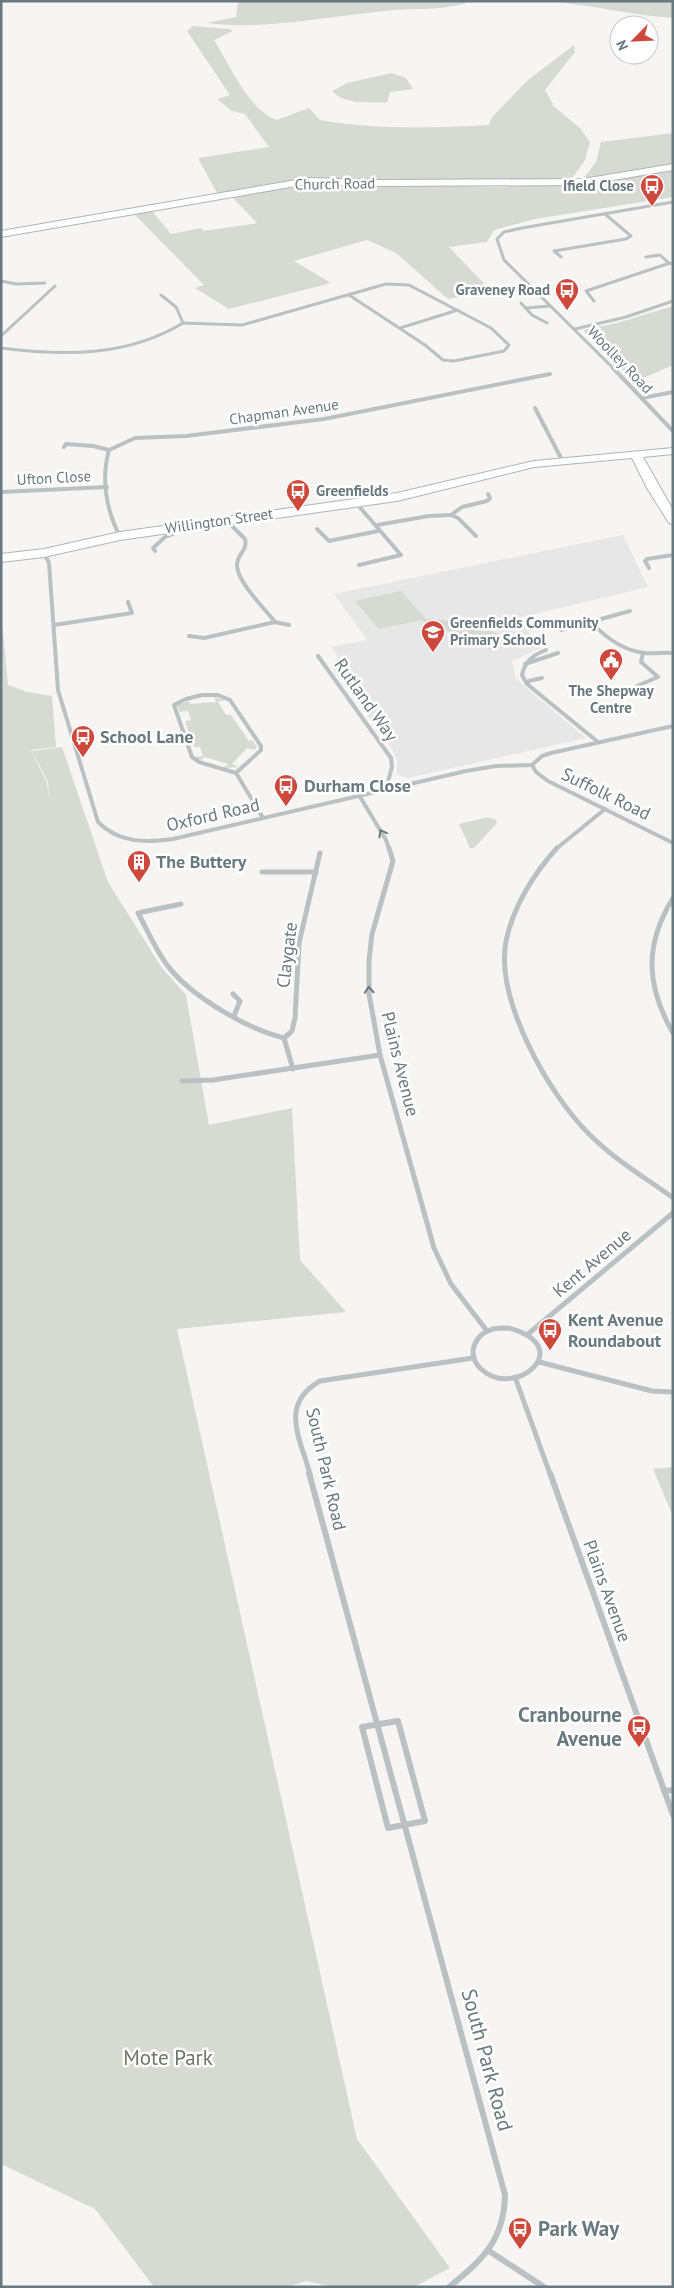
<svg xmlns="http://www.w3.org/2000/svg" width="674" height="2288" viewBox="0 0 674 2288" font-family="'PT Sans',sans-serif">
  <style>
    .built { fill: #e6e7e6 }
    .green { fill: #d6dad3 }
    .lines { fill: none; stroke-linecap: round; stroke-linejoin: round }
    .secondary-casing { stroke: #adb4b7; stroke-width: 2 }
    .street-far3 { stroke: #bbc0c2; stroke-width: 3 }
    .street-far2 { stroke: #bbc0c2; stroke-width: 4 }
    .street-far1 { stroke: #bbc0c2; stroke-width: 5 }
    .street { stroke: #bbc0c2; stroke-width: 6 }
    .secondary { fill: #fff; fill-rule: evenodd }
    .oneway { stroke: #687980 }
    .labels { text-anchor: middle; stroke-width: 5; stroke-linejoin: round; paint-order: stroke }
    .far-street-label { font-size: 15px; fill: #687980; stroke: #fff }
    .far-poi-label { font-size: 15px; font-weight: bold; fill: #687980; stroke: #fff; text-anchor: end }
    .street-label { font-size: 18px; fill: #687980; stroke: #fff }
    .poi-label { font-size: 18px; font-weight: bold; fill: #687980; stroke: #fff; text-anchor: start }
    .near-poi-label { font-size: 21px; font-weight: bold; fill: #687980; stroke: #fff; text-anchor: end }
    .near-park-label { font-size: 21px; fill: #6c7866; stroke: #fff }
    .near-street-label { font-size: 21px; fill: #687980; stroke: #fff }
  </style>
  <rect width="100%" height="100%" fill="#f6f5f3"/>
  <polygon class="built" points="623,535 648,587 518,618 541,648 512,661 516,679 586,738 408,778 397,774 397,760 392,749 331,666 338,657 331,647 367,640 334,594"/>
  <g class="green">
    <path d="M238,1h233c-24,10 -51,7 -76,9 -61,5 -129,21 -188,13l29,-6z"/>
    <path d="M549,1h124v17c-43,-3 -82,-13 -124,-17z"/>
    <path d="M193,26l36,3 4,2 -19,9c16,25 34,70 63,80l32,-12 11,12c57,10 111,8 169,5l3,-8 36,-37 46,-35 1,7 -30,38 8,14 -1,1 28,23 10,14 -5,18 -14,20 -258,-1 -95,16 -20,-37 71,-11 -24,-33 -13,-3 -15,-12 13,-4 -43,-64z"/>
    <path d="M392,73l14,5 7,11 -23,3 -3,11c-20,-2 -40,3 -55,-12l15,-8z"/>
    <polygon points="673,133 673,163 604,178 583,179 596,162 601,142"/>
    <polygon points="673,168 673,197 535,219 494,230 487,242 449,247 492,292 448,299 396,253 367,240 294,261 331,283 229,309 195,288 204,285 135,215 152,211 171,234 201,228 204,231 257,223 232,197 303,183 497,187 601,183"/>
    <polygon points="673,306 673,365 634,382 583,330 617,323"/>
    <polygon points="401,591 426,619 470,622 509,639 491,650 443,629 428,629 428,624 422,620 379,629 355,601"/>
    <polygon points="1,629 3,631 8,685 27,692 52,696 56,747 31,750 47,783 49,800 48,782 32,751 62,747 108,882 162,968 186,995 209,1125 292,1108 300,1260 346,1312 177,1329 357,2139 450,2268 414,2287 333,2287 306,2281 287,2287 154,2287 95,2209 1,2164"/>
    <polygon points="214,697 226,700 218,702 226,715 231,715 249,741 252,740 257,747 254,750 247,748 232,764 239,767 224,768 228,764 205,757 201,760 197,759 196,757 203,756 200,747 194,747 185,721 191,720 188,711 180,712 177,705 189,701 190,704 216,702"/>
    <polygon points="488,817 496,820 497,823 474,848 470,848 459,824"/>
    <polygon points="673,1467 673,1516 653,1469"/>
  </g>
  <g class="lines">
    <g class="secondary-casing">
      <g id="secondary">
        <polygon points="673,164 673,170 583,185 383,186 308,184 1,237 1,231 308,178 383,180 583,179"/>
        <polygon points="673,448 673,454 643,457 673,510 673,524 669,523 647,488 632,458 534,467 397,501 120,540 44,557 1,562 1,554 44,549 120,532 397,493 534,461"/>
      </g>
    </g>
    <g class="street-far3">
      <polyline points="561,257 554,251 626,239 631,236 605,214"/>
      <polyline points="646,257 660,255 670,264"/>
      <polyline points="1,281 16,284 45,283"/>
      <polyline points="594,301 586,291 670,263"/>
      <polyline points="521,303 532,315 547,323"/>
      <polyline points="526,308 550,306"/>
      <polyline points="183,323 242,325 386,284 409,285 491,328 509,345 504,351 454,361 443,360 425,345 349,295"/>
      <polyline points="400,328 458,310"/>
      <polyline points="575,329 626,317 673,301"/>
      <polyline points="1,336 55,286"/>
      <path d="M1,348c63,8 126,9 182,-25l-7,-16 -15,-12"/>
      <polyline points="614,369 504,260 497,239 504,232 522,228 673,202"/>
    </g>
    <g class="street-far2">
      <polyline points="613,368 673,431"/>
      <polyline points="642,398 673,392"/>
      <polyline points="535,408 562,460"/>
      <polyline points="64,447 66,444 93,446 109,450"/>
      <polyline points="1,492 107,487"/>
      <polyline points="357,504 401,555 359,565"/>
      <polyline points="451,515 458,518 476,536"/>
      <path d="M227,521l18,18c3,12 -8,15 -8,26 0,17 28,44 38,57l14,3"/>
      <polyline points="377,525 429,516 451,515 462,507 487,501 490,498 488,494"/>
      <polyline points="317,529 329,541 378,531"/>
      <path d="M120,536c-14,-25 -19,-58 -11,-86l26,-12 51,-2 138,-17 226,-45"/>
      <polyline points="155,551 153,548 165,537 173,534 173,528"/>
      <path d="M44,553l5,10 9,127 40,132c21,21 47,21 75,17l293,-68 30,-5 36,-1 10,-9 9,-3 122,-27"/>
      <polyline points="649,568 645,561 647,559 673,555"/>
      <path d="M591,622c14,15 33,29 54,31 9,1 19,-1 28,0"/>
      <polyline points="54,625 132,613 128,602"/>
      <polyline points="561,630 630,611"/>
      <polyline points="189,636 204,638 275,622"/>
      <polyline points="318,656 391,758 392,767 386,789"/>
      <polyline points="525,664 558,653"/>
      <polyline points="542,678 529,681 527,684 598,742"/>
      <path d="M527,684l-5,-9c3,-14 11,-20 24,-25"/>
      <polyline points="637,686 658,677 641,662 643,653"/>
      <polygon points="202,695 218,695 230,700 261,746 261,750 236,773 199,762 192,757 174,705 186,699"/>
      <polyline points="532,765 536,772 548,781 673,843"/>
      <polyline points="236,773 263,818"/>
      <polyline points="359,795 386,840 389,849"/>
      <polyline points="556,849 605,809"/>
    </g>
    <g class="street-far1">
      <polyline points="389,848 393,861 372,934 369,960 369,994 380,1055 434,1248 451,1284 487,1331"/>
      <path d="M557,848c-23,25 -44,59 -51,93 -11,59 43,154 84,194 24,24 54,42 82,62"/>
      <polyline points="262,872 316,872"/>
      <path d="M673,898c-29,47 -27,88 0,135"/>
      <path d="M181,904l-43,9c10,18 19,41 33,57 24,28 76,59 113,68"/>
      <polyline points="233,994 240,1001 234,1016"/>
      <polyline points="293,1069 284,1038 292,1031 295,1018 299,943 320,853"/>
      <polyline points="182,1081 213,1080 380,1055"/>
      <path d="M508,1328c71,18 6,74 -28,40 -14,-15 -5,-34 13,-39 4,-1 10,-1 15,-1z"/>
      <polyline points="528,1334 673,1213"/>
      <polyline points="539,1362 652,1391 673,1392"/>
      <polyline points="515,1377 550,1474"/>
      <path d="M310,1474c-10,-36 -31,-70 10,-93l153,-23"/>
    </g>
    <g class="street">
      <path d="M309,1473l196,722c-1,46 -23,65 -56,92"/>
      <polyline points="550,1473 673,1815"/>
      <polygon points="398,1721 425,1821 388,1828 362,1727"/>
      <polyline points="664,1791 673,1790"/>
      <polyline points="489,2251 544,2287"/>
    </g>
    <use href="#secondary" class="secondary"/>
  </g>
  <defs><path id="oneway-chevron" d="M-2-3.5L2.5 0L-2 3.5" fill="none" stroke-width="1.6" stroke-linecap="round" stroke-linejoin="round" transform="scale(1.25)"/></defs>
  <g class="oneway">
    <use href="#oneway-chevron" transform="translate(382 833) rotate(-119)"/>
    <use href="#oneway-chevron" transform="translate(369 990) rotate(-93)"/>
  </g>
  <defs>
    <g id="bus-pin" transform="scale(1.25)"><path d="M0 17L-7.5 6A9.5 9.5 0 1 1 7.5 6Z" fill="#ce493b" stroke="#fff"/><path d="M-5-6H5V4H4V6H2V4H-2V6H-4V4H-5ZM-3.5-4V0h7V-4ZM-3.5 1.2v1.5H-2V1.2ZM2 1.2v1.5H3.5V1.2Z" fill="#fff"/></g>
    <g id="school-pin" transform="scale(1.25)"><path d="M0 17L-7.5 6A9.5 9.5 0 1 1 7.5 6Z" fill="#ce493b" stroke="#fff"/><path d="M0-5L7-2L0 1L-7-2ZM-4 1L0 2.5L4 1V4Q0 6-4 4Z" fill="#fff"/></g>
    <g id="civic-pin" transform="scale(1.25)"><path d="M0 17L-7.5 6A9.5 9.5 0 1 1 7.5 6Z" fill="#ce493b" stroke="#fff"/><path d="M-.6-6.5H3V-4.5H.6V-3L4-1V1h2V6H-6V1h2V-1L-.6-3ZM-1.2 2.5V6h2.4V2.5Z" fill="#fff"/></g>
    <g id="building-pin" transform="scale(1.25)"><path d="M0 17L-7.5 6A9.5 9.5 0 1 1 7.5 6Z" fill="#ce493b" stroke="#fff"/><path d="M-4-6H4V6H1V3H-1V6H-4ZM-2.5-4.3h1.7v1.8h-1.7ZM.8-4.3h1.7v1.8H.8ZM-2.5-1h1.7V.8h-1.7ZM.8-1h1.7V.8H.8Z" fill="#fff"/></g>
  </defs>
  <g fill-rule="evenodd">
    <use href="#bus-pin" x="652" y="186"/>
    <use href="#bus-pin" x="567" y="290"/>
    <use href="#bus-pin" x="298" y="491"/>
    <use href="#school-pin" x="433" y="632"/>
    <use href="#civic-pin" x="611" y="660"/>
    <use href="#bus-pin" x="83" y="737"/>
    <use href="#bus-pin" x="286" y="786"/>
    <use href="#building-pin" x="139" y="862"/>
    <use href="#bus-pin" x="550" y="1330"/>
    <use href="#bus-pin" x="639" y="1727"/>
    <use href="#bus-pin" x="520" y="2229"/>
  </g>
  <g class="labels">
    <g class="far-street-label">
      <text transform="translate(335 184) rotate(-1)" y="5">Church Road</text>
      <text transform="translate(620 360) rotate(46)" y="5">Woolley Road</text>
      <text transform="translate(284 412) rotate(-8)" y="5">Chapman Avenue</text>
      <text transform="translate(54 478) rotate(-3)" y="5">Ufton Close</text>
      <text transform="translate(219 521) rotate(-8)" y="5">Willington Street</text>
    </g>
    <g class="far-poi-label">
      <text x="634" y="191">Ifield Close</text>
      <text x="550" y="295">Graveney Road</text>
      <text x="316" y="496" text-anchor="start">Greenfields</text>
      <text x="450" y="628" text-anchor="start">Greenfields Community<tspan x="450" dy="17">Primary School</tspan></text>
      <text x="611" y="696" text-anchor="middle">The Shepway<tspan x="611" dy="17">Centre</tspan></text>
    </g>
    <g class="street-label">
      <text transform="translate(366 700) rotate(55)" y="6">Rutland Way</text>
      <text transform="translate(606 794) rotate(26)" y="6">Suffolk Road</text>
      <text transform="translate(213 815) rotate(-13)" y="6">Oxford Road</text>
      <text transform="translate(287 955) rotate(-83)" y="6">Claygate</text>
      <text transform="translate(400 1064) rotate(76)" y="6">Plains Avenue</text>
      <text transform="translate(592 1263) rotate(-40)" y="6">Kent Avenue</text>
      <text transform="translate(326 1469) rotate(77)" y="6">South Park Road</text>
      <text transform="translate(607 1591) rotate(70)" y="6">Plains Avenue</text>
    </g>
    <g class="poi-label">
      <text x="100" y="743">School Lane</text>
      <text x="304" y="792">Durham Close</text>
      <text x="156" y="868">The Buttery</text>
      <text x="568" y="1326">Kent Avenue<tspan x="568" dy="21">Roundabout</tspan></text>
    </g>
    <g class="near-poi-label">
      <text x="622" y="1722">Cranbourne<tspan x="622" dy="24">Avenue</tspan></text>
      <text x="538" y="2236" text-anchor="start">Park Way</text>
    </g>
    <g class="near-park-label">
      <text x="168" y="2065">Mote Park</text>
    </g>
    <g class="near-street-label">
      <text transform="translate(487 2060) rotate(75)" y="7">South Park Road</text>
    </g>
  </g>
  <rect width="674" height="2288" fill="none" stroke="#687980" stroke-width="5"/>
  <g transform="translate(634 40) rotate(246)"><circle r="24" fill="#ffffff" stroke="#c3c9cc"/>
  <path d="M0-4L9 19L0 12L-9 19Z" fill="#ce493b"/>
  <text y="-8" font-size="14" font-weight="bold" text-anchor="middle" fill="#687980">N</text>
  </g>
</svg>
